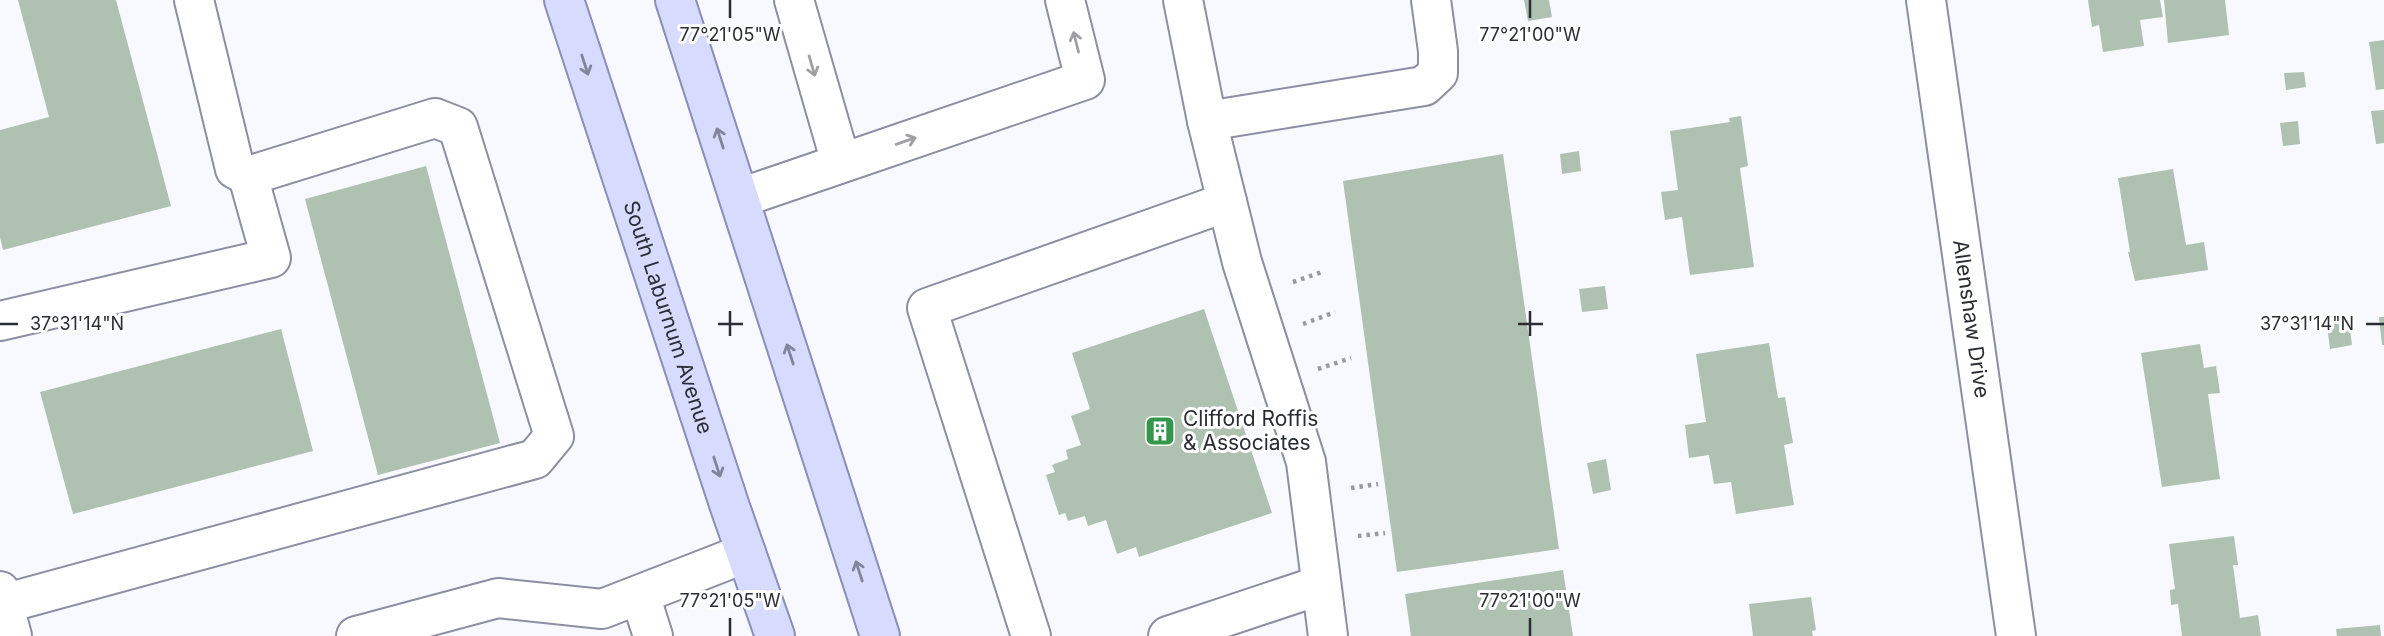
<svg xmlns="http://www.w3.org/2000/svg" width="2384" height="636" viewBox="0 0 2384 636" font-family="Inter,sans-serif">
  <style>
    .building { fill: #afc1b0 }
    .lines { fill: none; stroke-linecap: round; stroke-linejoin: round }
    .minor-casing { stroke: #8c8ea3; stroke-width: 42 }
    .major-casing { stroke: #8a8eb8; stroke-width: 42 }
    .path { stroke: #989aa0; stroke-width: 4.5; stroke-dasharray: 3.5 5; stroke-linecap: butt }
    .minor { stroke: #fff; stroke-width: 38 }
    .major { stroke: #d7dbfe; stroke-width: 38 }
    .oneway { stroke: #a0a0a4 }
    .oneway2 { stroke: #81849a }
    .ticks { fill: none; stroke: #2b2d35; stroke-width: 2.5 }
    .labels { text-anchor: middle; stroke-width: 6; stroke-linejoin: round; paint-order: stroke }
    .street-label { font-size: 21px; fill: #2b2d35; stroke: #fff }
    .poi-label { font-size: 21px; fill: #2b2d35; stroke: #fff; text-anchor: start }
    .ticks-label { font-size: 18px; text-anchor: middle; fill: #2b2d35; stroke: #fff; stroke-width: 6; stroke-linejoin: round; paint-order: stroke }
  </style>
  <rect width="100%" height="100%" fill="#f8f9fe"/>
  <g class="building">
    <polygon points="18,0 116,0 171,206 3,250 0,237 0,130 49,117"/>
    <polygon points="1524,0 1549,0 1552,17 1528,21"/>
    <polygon points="2088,0 2160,0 2163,17 2140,20 2144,46 2103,52 2099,25 2092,27"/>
    <polygon points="2164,0 2225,0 2229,35 2168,43"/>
    <polygon points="2384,40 2384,89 2376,90 2369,42"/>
    <polygon points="2304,72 2306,87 2286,90 2284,73"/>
    <polygon points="2384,110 2384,143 2376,144 2371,111"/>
    <polygon points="1741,116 1748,166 1740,168 1754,267 1690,275 1682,217 1665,220 1661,192 1678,190 1670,131 1730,122 1729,118"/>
    <polygon points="2298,121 2300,144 2283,146 2280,123"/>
    <polygon points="1579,151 1581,171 1562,174 1560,154"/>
    <polygon points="1503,154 1559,549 1397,572 1343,181"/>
    <polygon points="426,166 500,443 378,475 305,199"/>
    <polygon points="2173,169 2186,245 2204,242 2208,270 2135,281 2128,252 2130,252 2118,178"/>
    <polygon points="1605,286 1608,309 1582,312 1579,289"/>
    <polygon points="1204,309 1272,513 1139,557 1136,547 1117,554 1106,520 1088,526 1085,516 1068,521 1065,513 1059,515 1046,475 1055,472 1052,465 1068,459 1066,450 1081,445 1071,416 1090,409 1072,353"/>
    <polygon points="2379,317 2384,317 2384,345 2382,345"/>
    <polygon points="2349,322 2352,345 2330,349 2327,325"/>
    <polygon points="281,329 313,451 73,514 40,392"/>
    <polygon points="1769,343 1778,398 1785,397 1793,443 1784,445 1794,505 1736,514 1731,482 1714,484 1709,455 1689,458 1685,425 1706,422 1696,354"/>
    <polygon points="2200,344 2204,368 2216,366 2220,393 2208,394 2220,479 2162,487 2141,353"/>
    <polygon points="1606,459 1611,490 1593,494 1587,463"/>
    <polygon points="2234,536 2238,565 2233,565 2240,618 2258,615 2261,636 2182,636 2178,604 2171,605 2170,590 2175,589 2169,544"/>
    <polygon points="1563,570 1573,636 1411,636 1405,594"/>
    <polygon points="1811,597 1816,630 1812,631 1813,636 1753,636 1749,604"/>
    <polygon points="2380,625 2381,636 2337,636 2336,629"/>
  </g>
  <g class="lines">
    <g class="minor-casing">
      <g id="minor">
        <polyline points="794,0 841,163"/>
        <polyline points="1183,0 1207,121 1242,262 1306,462 1328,636"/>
        <path id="s1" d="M1926,0l90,636"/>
        <polyline points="1207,121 1424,86 1438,73 1438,51 1431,0"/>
        <polyline points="740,198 1085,80 1065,0"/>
        <polyline points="0,321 271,258 248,176"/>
        <polyline points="0,591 12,636"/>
        <polyline points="640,595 653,636"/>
        <polyline points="3,604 535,459 554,436 458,127 435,118 248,176 235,169 194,0"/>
        <polyline points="356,636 498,598 602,609 746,553"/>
        <polyline points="1031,636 927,308 1227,202"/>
        <polyline points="1168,636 1321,585"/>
      </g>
    </g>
    <g class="major-casing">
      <g id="major">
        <path id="s2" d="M564,0l166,507 45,129"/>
        <polyline points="675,0 880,636"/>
      </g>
    </g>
    <g class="path">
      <polyline points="1293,282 1322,272"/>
      <polyline points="1303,324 1335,312"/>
      <polyline points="1318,369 1351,358"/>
      <polyline points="1351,488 1378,484"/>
      <polyline points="1358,536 1385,533"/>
    </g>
    <use href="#minor" class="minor"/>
    <use href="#major" class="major"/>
  </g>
  <defs><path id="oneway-shaft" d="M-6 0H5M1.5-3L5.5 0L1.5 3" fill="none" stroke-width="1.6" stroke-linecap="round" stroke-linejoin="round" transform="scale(1.75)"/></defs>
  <g class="oneway">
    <use href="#oneway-shaft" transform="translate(1076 42) rotate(-104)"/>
    <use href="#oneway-shaft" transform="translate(812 66) rotate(74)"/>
    <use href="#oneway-shaft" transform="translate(906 141) rotate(-19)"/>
  </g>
  <g class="oneway2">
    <use href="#oneway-shaft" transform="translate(585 65) rotate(72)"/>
    <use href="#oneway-shaft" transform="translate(720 138) rotate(-108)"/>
    <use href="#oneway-shaft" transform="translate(790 354) rotate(-108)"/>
    <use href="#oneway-shaft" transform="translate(717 467) rotate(72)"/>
    <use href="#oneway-shaft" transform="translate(859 571) rotate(-108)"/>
  </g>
  <path class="ticks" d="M730,0v18M1530,0v18M730,311v25M1530,311v25M0,324h18M718,324h25M1518,324h25M2366,324h18M730,618v18M1530,618v18"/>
  <defs>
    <g id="building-square" transform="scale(1.575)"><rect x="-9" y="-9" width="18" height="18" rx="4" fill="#34964a" stroke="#fff"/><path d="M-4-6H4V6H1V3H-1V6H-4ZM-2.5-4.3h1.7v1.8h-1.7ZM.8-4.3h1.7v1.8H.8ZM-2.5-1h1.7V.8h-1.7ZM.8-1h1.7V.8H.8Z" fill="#fff"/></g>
  </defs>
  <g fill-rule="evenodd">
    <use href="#building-square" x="1160" y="431"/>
  </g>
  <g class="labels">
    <g class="street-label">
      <text dy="7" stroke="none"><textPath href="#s2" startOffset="334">South Laburnum Avenue</textPath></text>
      <text dy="7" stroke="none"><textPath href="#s1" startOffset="322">Allenshaw Drive</textPath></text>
    </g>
    <g class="poi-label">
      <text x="1183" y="426">Clifford Roffis<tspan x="1183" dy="24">&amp; Associates</tspan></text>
    </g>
  </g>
  <g class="ticks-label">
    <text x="730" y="41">77°21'05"W</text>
    <text x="1530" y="41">77°21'00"W</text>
    <text x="77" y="330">37°31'14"N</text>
    <text x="2307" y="330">37°31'14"N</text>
    <text x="730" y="607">77°21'05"W</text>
    <text x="1530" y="607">77°21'00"W</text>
  </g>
</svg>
